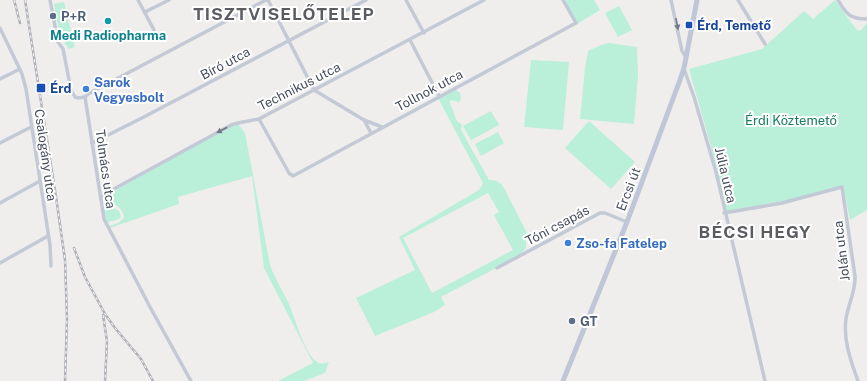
<svg xmlns="http://www.w3.org/2000/svg" width="867" height="381" viewBox="0 0 867 381" font-family="'Public Sans',sans-serif">
  <style>
    .green { fill: #baefd9; fill-rule: evenodd }
    .lines { fill: none; stroke-linecap: round; stroke-linejoin: round }
    .minor { stroke: #c3c9d5; stroke-width: 3.5 }
    .secondary { stroke: #bfc6d7; stroke-width: 5 }
    .rail-casing { stroke: #afb1b8; stroke-width: 2.5 }
    .rail { stroke: #fff; stroke-width: 1; stroke-dasharray: 3; stroke-linecap: butt }
    .oneway { fill: #717886 }
    .service-dot { fill: #5c6f8a; stroke: #fff; stroke-width: 1.5 }
    .culture-dot { fill: #0f9aa8; stroke: #fff; stroke-width: 1.5 }
    .transit-dot { fill: #1a4fb4; stroke: #fff; stroke-width: 1.5 }
    .shop-dot { fill: #3f7fe0; stroke: #fff; stroke-width: 1.5 }
    .labels { text-anchor: middle; stroke-width: 4; stroke-linejoin: round; paint-order: stroke }
    .service-label { font-size: 13px; font-weight: bold; fill: #4e5e75; stroke: #fff; text-anchor: start }
    .transit-label { font-size: 13px; font-weight: bold; fill: #164399; stroke: #fff; text-anchor: start }
    .culture-label { font-size: 13px; font-weight: bold; fill: #0d838f; stroke: #fff }
    .street-label { font-size: 13px; fill: #454c5b; stroke: #fff }
    .shop-label { font-size: 13px; font-weight: bold; fill: #366cbe; stroke: #fff; text-anchor: start }
    .park-label { font-size: 13px; fill: #157d5e; stroke: #fff }
    .district-label { font-size: 17px; font-weight: bold; letter-spacing: 1px; fill: #5a5c62; stroke: #fff }
  </style>
  <rect width="100%" height="100%" fill="#f0eeed"/>
  <g class="green">
    <polygon points="567,0 594,0 600,10 577,24 565,1"/>
    <polygon points="835,0 856,29 860,31 867,23 867,210 850,220 843,186 788,200 726,212 710,143 689,69 762,49 804,11 813,19"/>
    <path d="M64,2l11,45 -6,2c-11,-13 -12,-30 -15,-45z"/>
    <polygon points="619,6 632,30 618,37 605,13"/>
    <polygon points="609,43 637,47 638,76 634,124 580,119 585,68 588,51 601,45"/>
    <polygon points="531,60 569,62 563,130 524,127"/>
    <path d="M455,89l5,4 1,6 -2,3 -7,-2 -2,1v2l7,18 5,4 -1,5 28,50c8,0 11,2 15,8l29,57 -7,-5v8l-7,8 -78,41 4,8 -11,7 -59,24 -19,-38 59,-28 -16,-33 80,-47 4,-7 -45,-85zM488,193l11,19 -5,3 19,35 -81,43 -29,-55z"/>
    <polygon points="491,111 499,125 471,140 463,126"/>
    <polygon points="589,121 635,162 611,189 565,148"/>
    <path d="M238,124l7,9 25,132c5,14 13,26 19,39 6,14 16,51 28,58 4,3 8,1 12,0l-4,11 -21,8h-26l35,-18 -49,-95 -12,-92 -74,21 1,7 -69,24 -1,-2 9,-3 6,-5c-1,-11 -8,-14 -19,-15l-2,-6 128,-71z"/>
    <polygon points="498,132 504,143 481,156 475,144"/>
    <polygon points="105,206 112,207 119,211 121,217 119,219 113,221 107,222 103,207"/>
  </g>
  <g class="lines">
    <g class="minor">
      <polyline points="50,0 58,42 63,49 71,90 75,97 78,98 85,97"/>
      <polyline points="138,0 154,30"/>
      <polyline points="268,0 314,90 364,120"/>
      <polyline points="406,0 424,33"/>
      <polyline points="671,0 682,51 686,57"/>
      <polyline points="738,0 765,44"/>
      <path d="M838,0c8,14 12,19 29,19"/>
      <polyline points="145,12 169,0"/>
      <polyline points="0,28 22,74 26,89 50,245 51,266"/>
      <polyline points="410,40 439,96"/>
      <polyline points="684,69 694,97 716,172 765,381"/>
      <polyline points="0,79 20,69"/>
      <polyline points="85,97 104,219 150,307 191,381"/>
      <polyline points="85,97 88,94 266,0"/>
      <polyline points="259,119 289,173 293,176 576,23 563,0"/>
      <polyline points="371,133 364,120 382,127"/>
      <polyline points="0,143 31,127"/>
      <polyline points="92,143 140,119 366,0"/>
      <polyline points="101,196 231,125 238,123 259,119 484,0"/>
      <polyline points="0,203 40,181"/>
      <path d="M724,213l58,-10 60,-16 13,89c1,15 -7,28 -9,43 -3,22 5,42 12,62"/>
      <polyline points="0,263 48,236"/>
      <polyline points="497,268 600,213 605,213 627,222"/>
    </g>
    <polyline class="secondary" points="563,381 627,222 680,80 684,68 697,0"/>
    <g class="rail-casing">
      <g id="rail">
        <polyline points="14,0 20,23"/>
        <polyline points="25,0 56,197 65,260 67,319 65,381"/>
        <polyline points="74,248 85,277 105,314 115,328 141,359 153,381"/>
        <polyline points="103,315 107,341 105,381"/>
      </g>
    </g>
    <use href="#rail" class="rail"/>
  </g>
  <defs><path id="oneway-solid" d="M-6-.8H1V-3.2L6.5 0L1 3.2V.8H-6Z"/></defs>
  <g class="oneway">
    <use href="#oneway-solid" transform="translate(677 24) rotate(79)"/>
    <use href="#oneway-solid" transform="translate(222 130) rotate(152)"/>
  </g>
  <g class="service-dot">
    <circle cx="53" cy="16" r="4"/>
    <circle cx="572" cy="321" r="4"/>
  </g>
  <circle class="culture-dot" cx="108" cy="21" r="4"/>
  <g class="transit-dot">
    <rect x="685" y="21" width="8" height="8" rx="2"/>
    <rect x="36" y="83" width="10" height="10" rx="2"/>
  </g>
  <g class="shop-dot">
    <circle cx="86" cy="89" r="4"/>
    <circle cx="568" cy="243" r="4"/>
  </g>
  <g class="labels">
    <g class="service-label">
      <text x="61" y="21">P+R</text>
      <text x="580" y="326">GT</text>
    </g>
    <g class="transit-label">
      <text x="697" y="30">Érd, Temető</text>
      <text x="50" y="93">Érd</text>
    </g>
    <g class="culture-label">
      <text x="108" y="40">Medi Radiopharma</text>
    </g>
    <g class="street-label">
      <text transform="translate(225 63) rotate(-28)" y="5">Bíró utca</text>
      <text transform="translate(299 86) rotate(-27)" y="5">Technikus utca</text>
      <text transform="translate(429 90) rotate(-28)" y="5">Tollnok utca</text>
      <text transform="translate(46 155) rotate(82)" y="5">Csalogány utca</text>
      <text transform="translate(106 169) rotate(82)" y="5">Tolmács utca</text>
      <text transform="translate(726 175) rotate(77)" y="5">Júlia utca</text>
      <text transform="translate(628 189) rotate(-69)" y="5">Ercsi út</text>
      <text transform="translate(557 225) rotate(-28)" y="5">Tóni csapás</text>
      <text transform="translate(841 251) rotate(-97)" y="5">Jolán utca</text>
    </g>
    <g class="shop-label">
      <text x="94" y="87">Sarok<tspan x="94" dy="15">Vegyesbolt</tspan></text>
      <text x="576" y="248">Zso-fa Fatelep</text>
    </g>
    <g class="park-label">
      <text x="791" y="125">Érdi Köztemető</text>
    </g>
    <g class="district-label">
      <text x="284" y="20">TISZTVISELŐTELEP</text>
      <text x="755" y="238">BÉCSI HEGY</text>
    </g>
  </g>
</svg>
